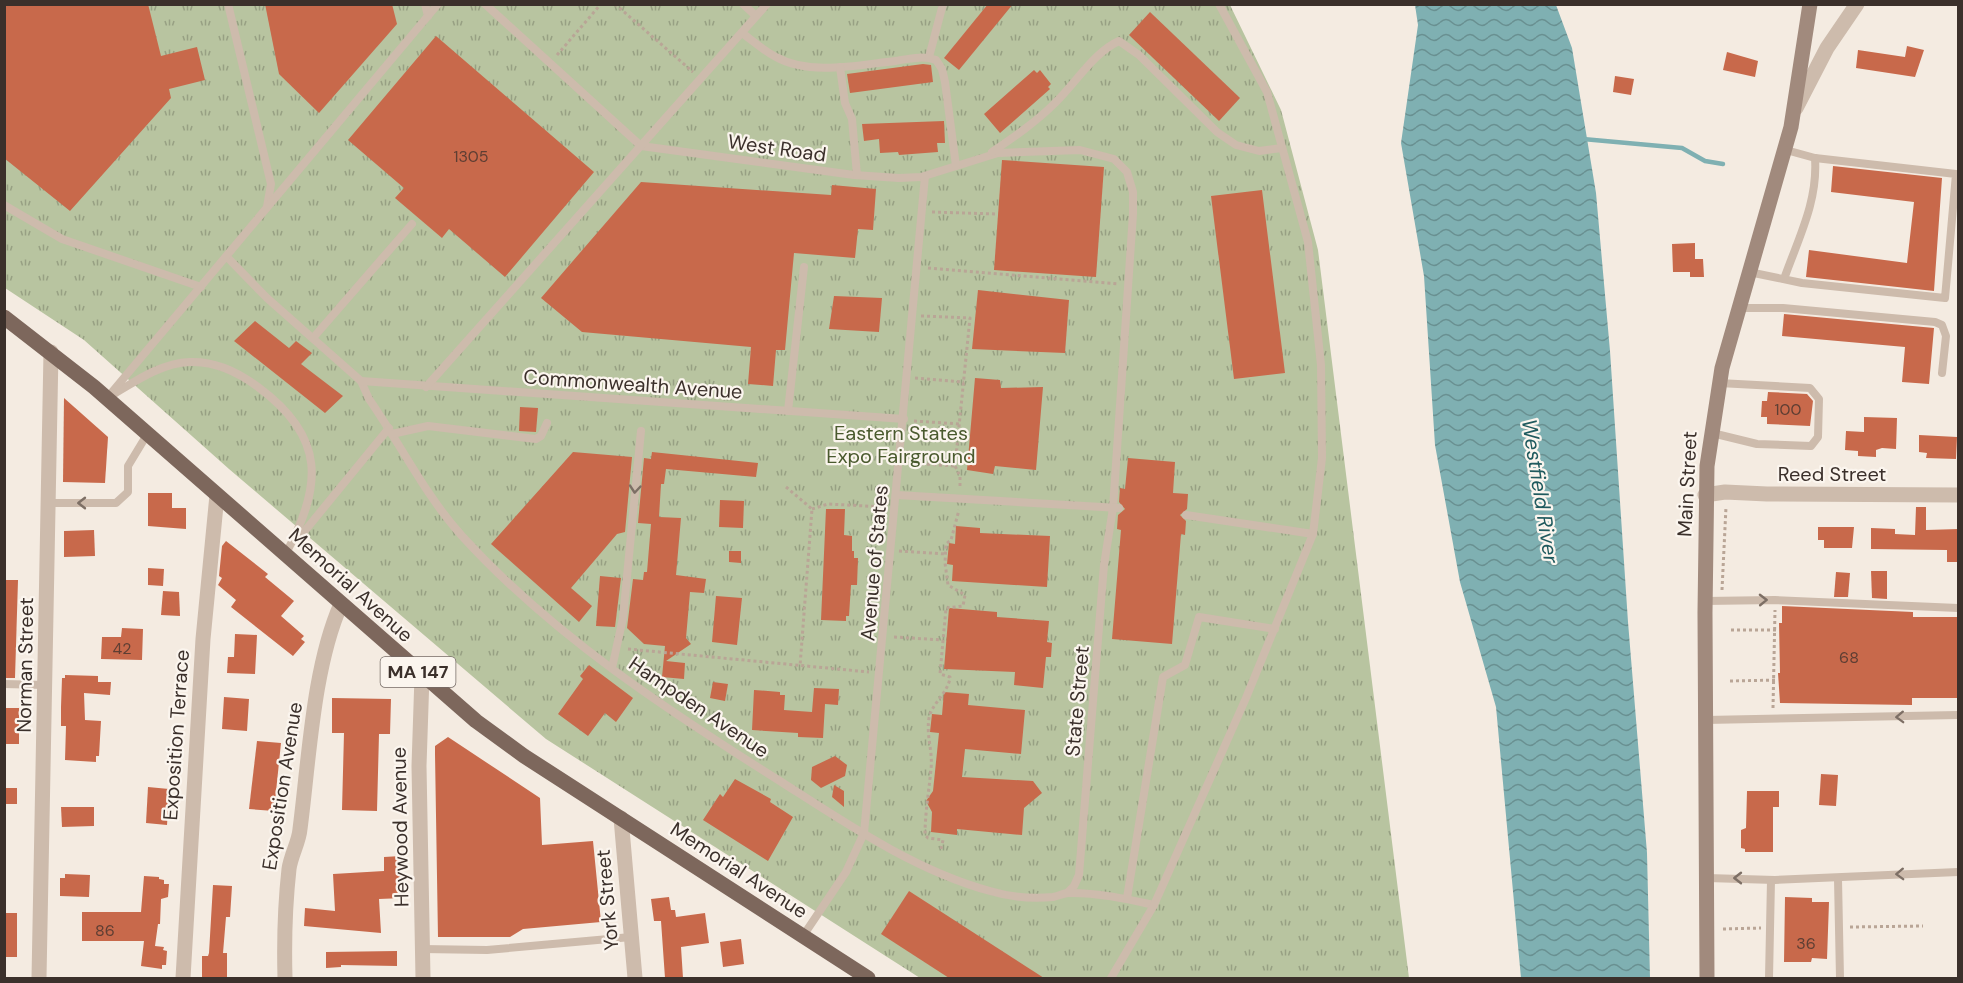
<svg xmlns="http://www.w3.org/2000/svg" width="1963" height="983" viewBox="0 0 1963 983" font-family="'DM Sans',sans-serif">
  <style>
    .park { fill: url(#park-tufts) }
    .water { fill: url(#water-waves) }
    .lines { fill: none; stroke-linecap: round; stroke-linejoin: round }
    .stream { stroke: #7fb0b2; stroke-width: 4.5 }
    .building { fill: #c8694b }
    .path { stroke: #b9a596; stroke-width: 3; stroke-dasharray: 3 3; stroke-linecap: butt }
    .lane { stroke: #cdbbac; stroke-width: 8 }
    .street { stroke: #cdbbac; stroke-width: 15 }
    .secondary { stroke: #a18a7d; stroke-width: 15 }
    .primary { stroke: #7d675c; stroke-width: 15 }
    .oneway { stroke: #7d6f65 }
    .labels { text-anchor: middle; stroke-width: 4.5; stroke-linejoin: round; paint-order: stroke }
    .number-label { font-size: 16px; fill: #5e3e33 }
    .shield { fill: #fbf5ee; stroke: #756b66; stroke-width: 1.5 }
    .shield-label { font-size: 18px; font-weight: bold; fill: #3b302b }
    .street-label { font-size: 20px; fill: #3b302b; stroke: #fbf5ee }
    .park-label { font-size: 20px; fill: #4a5a2e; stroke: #fbf5ee }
    .water-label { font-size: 21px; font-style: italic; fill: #1f5a5e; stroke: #fbf5ee }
  </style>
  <defs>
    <pattern id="park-tufts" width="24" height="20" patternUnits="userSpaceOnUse" patternTransform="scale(1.5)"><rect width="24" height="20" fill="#b8c4a0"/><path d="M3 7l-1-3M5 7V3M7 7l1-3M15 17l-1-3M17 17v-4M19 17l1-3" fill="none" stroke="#97a083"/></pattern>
    <pattern id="water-waves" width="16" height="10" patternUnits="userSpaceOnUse" patternTransform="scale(1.5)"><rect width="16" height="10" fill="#7fb0b2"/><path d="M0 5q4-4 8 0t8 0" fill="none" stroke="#699091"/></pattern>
  </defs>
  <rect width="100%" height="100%" fill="#f4ebe1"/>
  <polygon class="park" points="4,5 1230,5 1281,110 1318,250 1409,978 920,978 546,739 229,469 84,340 5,288"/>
  <polygon class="water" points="1415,5 1556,5 1572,48 1596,193 1610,351 1628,622 1647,853 1650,978 1521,978 1496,707 1460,582 1435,445 1424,276 1401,143 1418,25"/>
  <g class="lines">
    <polyline class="stream" points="1583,139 1682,148 1705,161 1723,164"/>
  </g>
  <g class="building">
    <polygon points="4,4 148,4 161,56 197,47 205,80 169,89 171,98 70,211 4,158"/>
    <polygon points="265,4 392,4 397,24 319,113 279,74"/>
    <polygon points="988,4 1013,4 959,70 944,58"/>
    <polygon points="1150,12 1240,98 1219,121 1129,35"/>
    <polygon points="436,36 594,172 505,277 449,229 442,238 395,198 404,188 348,140"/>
    <polygon points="1907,46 1924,50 1915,77 1856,68 1858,50 1905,57"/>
    <polygon points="1727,52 1758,61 1755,77 1723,70"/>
    <polygon points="923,64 931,65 933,82 850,93 847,74"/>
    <polygon points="1034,70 1037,73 1040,70 1051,84 1048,87 1050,89 1000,133 984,114"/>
    <polygon points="1615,76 1634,79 1631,95 1613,92"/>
    <polygon points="944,121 945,143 937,143 938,152 899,155 898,152 880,153 879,139 864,141 862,124"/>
    <polygon points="1002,160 1104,167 1096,277 994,270"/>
    <polygon points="1833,166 1942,178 1934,291 1806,277 1809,250 1907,263 1914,202 1831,192"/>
    <polygon points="641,182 831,195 832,185 876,189 873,230 858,229 855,258 794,253 785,350 776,350 773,386 748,384 751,347 582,332 541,298"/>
    <polygon points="1262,190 1285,373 1234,379 1211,196"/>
    <polygon points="1695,243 1695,259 1703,259 1704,277 1690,277 1690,272 1673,272 1672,244"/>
    <polygon points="978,290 1069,300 1065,353 972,349"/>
    <polygon points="834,296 882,298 879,332 829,329"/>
    <polygon points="1784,314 1934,328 1929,384 1902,382 1905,347 1782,336"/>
    <polygon points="255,321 289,348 296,341 312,353 301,364 343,396 325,413 234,341"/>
    <polygon points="975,378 1000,380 1001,388 1043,387 1036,470 995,466 993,474 967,470"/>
    <polygon points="1768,392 1807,394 1813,401 1810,426 1767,424 1767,417 1761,417 1762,401 1767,401"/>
    <polygon points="64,398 108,437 105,483 63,482"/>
    <polygon points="520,407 538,408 536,432 519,431"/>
    <polygon points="1864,417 1897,418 1896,449 1882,448 1876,450 1876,457 1858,456 1858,451 1845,450 1846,431 1864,432"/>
    <polygon points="1919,435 1957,437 1956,459 1926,458 1927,453 1919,452"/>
    <polygon points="573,452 632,457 625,532 617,534 571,588 592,606 579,622 491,544"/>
    <polygon points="652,452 758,463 756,477 666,469 664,484 661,484 659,517 681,518 676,575 706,579 704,593 690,592 686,638 691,644 666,661 685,663 684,679 662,677 665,646 644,644 627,628 633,579 643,580 644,572 647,572 651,524 638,523 644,458 651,459"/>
    <polygon points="1128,458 1175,462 1173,493 1188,494 1187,509 1180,515 1186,521 1185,535 1181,534 1172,644 1112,639 1121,530 1117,529 1118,515 1125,509 1119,502 1120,488 1125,489"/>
    <polygon points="148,493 172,493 172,508 186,508 186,529 148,526"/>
    <polygon points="720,500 744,501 743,528 719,527"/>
    <polygon points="1916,507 1926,507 1926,530 1959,529 1959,562 1947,562 1947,550 1871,549 1871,528 1895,529 1895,534 1915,535"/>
    <polygon points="826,509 845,509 844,535 852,536 852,551 854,551 854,558 858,558 857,585 851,585 849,616 846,616 846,621 821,620"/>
    <polygon points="956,526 980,528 980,533 1050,536 1047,587 952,581 953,565 947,564 949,543 955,544"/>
    <polygon points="1818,527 1854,527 1852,548 1824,548 1824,540 1818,540"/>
    <polygon points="94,530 95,556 64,557 64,531"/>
    <polygon points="226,541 268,574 265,577 294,601 281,616 304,636 301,639 305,642 293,656 231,607 236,600 218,585 222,578 219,576 222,546"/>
    <polygon points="729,551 741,551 741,563 729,562"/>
    <polygon points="148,568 164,569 163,586 148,585"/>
    <polygon points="1871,571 1887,571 1887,599 1872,598"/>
    <polygon points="1836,572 1850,573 1848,597 1834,597"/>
    <polygon points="600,576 621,578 615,627 596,626"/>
    <polygon points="4,580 18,580 15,678 4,678"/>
    <polygon points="163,591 179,592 180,616 161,615"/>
    <polygon points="716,596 742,598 737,645 712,642"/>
    <polygon points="1782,606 1913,612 1913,617 1959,617 1959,698 1912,698 1912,705 1780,703 1778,673 1780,673 1779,623 1782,623"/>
    <polygon points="949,608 997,612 997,617 1049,621 1047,642 1052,643 1051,657 1046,657 1043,688 1014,685 1015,672 944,669"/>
    <polygon points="122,628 143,629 142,660 101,659 102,637 121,637"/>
    <polygon points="235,634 257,635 255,674 227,673 228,657 234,657"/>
    <polygon points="589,665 633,698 616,722 605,713 588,736 558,714 583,679 580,676"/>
    <polygon points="65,675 98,676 98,682 111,682 110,695 84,693 85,720 101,721 99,756 96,756 96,762 65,760 66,726 61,726 61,707 62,678 65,678"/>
    <polygon points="713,682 728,684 725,701 710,698"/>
    <polygon points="814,688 839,689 838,705 825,704 823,738 798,737 798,733 752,730 754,690 780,692 780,695 785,695 784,710 812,712"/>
    <polygon points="944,692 969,694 968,705 1025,710 1021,754 965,749 962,777 1033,781 1042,793 1024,808 1022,835 957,829 957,835 931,832 932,812 926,801 933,791 939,733 930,732 932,714 942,715"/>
    <polygon points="224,697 249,699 247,731 222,729"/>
    <polygon points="332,698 391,699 390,734 379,734 377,811 342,810 344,733 332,733"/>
    <rect x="4" y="708" width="15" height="36"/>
    <polygon points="448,737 540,798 542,845 593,841 601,922 523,929 510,937 438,937 435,754 435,746"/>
    <polygon points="257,741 281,743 274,811 249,809"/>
    <polygon points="835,756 847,765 845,776 821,788 811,780 812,767"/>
    <polygon points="1821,774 1838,775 1836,806 1819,805"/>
    <polygon points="735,779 771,799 770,802 793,817 768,861 703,820 720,794 723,797"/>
    <polygon points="834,785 844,791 844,807 832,797"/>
    <polygon points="148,787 169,789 167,825 146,823"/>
    <rect x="4" y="788" width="13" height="16"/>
    <polygon points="1747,791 1779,791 1779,807 1773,807 1773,852 1745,852 1745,849 1741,848 1741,830 1746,828"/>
    <polygon points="61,807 94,807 94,826 62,827"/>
    <polygon points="401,856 403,898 379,899 381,933 304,926 305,908 335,911 333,874 384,871 384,857"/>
    <polygon points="65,874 90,875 89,897 60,896 60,878 65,878"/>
    <polygon points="144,876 159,877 159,879 164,880 164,884 169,884 168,897 161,899 160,924 158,924 155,946 164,947 163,950 167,951 166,965 162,965 162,969 141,966 144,941 82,941 82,912 141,912"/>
    <polygon points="213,885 232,886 230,917 226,917 223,953 227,953 227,978 202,978 202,956 208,956 209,953"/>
    <polygon points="909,891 1044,978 949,978 881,934"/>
    <polygon points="669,897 671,910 675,910 676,917 705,913 709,943 681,947 683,978 665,978 661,921 654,921 651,899"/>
    <polygon points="1785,897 1812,898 1812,902 1829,902 1827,959 1812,958 1811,962 1784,962"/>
    <rect x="4" y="913" width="13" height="44"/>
    <polygon points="741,939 744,964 723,967 720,942"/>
    <polygon points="397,951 397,966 341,965 341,967 326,968 326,952"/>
  </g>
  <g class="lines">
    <g class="path">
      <polyline points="615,4 693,72"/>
      <polyline points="557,55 601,4"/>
      <polyline points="932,212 996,214"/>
      <polyline points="928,268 1119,284"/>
      <polyline points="921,316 970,318 955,466 960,476 960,488"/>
      <polyline points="915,378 964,382"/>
      <polyline points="914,421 960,424"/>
      <polyline points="909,463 955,466"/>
      <polyline points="786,487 812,509 800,666"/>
      <polyline points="812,509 828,504 884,507"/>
      <polyline points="899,551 946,554"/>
      <polyline points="1722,590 1726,507"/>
      <polyline points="1731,630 1779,630"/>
      <polyline points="894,637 943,640"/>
      <polyline points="628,649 869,672"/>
      <polyline points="1730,681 1778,680"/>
      <polyline points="1773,708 1775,610"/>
      <path d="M941,849l2,-9 -15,-2 -3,-3c0,-22 4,-44 6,-66 2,-18 -5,-33 -2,-51 3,-15 20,-26 21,-41l-10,-3 6,-66 17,-2 2,-11 -17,-10 -3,-22 1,-19 5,-4 8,-30"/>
      <polyline points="1850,927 1923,926"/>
      <polyline points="1723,929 1761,928"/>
    </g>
    <g class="lane">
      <polyline points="228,4 271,184 267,207"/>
      <polyline points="425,4 428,16"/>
      <polyline points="485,4 641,146 854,175 899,178 921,177 998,153 1080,150 1114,159 1127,172 1133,192 1133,214 1113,508 1104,565 1079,875 1074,886 1067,893"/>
      <polyline points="743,4 756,16"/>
      <path d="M742,33c11,8 22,18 34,24 34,19 82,8 119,4 13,-2 28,-6 41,-1l6,9 3,13 11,84"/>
      <polyline points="929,57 943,4"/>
      <polyline points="840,67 845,103 852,119 857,175"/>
      <path d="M992,152c22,-15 44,-30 63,-49 20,-19 39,-51 64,-62l20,14 78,77 19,13 23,6 23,-3"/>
      <polyline points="4,205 62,239 201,287"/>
      <path d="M227,257l40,41 94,83 8,18c32,46 56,96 93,137 91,100 208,176 321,247 64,41 133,88 207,108 20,6 42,8 63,6 5,-1 9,-3 14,-4 28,-1 60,6 87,12"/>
      <polyline points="1749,272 1802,283 1945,298 1956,174 1815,158 1786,150"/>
      <path d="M1784,279c14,-40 34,-77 31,-121"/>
      <polyline points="1738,308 1783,308 1935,322 1942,325 1946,336 1942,373"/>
      <polyline points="313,338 412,224"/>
      <polyline points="361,381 904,419"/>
      <polyline points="426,387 767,4"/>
      <path d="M114,394c23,-14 48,-31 76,-32 25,-1 48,10 68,25 68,50 65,99 27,168"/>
      <polyline points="107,398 438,4"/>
      <polyline points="788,411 804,267"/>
      <polyline points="1712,433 1757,444 1811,446 1818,437 1819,399 1810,388 1719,383"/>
      <polyline points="392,434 428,426 536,439 541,436 547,423"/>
      <polyline points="897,495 1119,508"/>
      <polyline points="49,503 116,503 128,492 128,466 148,433"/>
      <polyline points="1186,515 1313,534"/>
      <polyline points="299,538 389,428"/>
      <polyline points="1705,601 1775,600 1958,608"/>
      <polyline points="612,668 623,618 641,431"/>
      <polyline points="4,684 45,685"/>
      <polyline points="1706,720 1958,715"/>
      <polyline points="1707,878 1775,880 1958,872"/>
      <polyline points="1838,879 1840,978"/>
      <polyline points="1127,898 1163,677 1185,665 1199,617 1275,629"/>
      <polyline points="803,936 846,872 864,833 925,176"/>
      <polyline points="422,949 487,950 631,937"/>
      <polyline points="1111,978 1154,905 1246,698 1313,534 1322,458 1321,365 1308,242 1267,92 1219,4"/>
      <polyline points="1769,978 1771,880"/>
    </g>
    <g class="street">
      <polyline points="1796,108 1827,48 1857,4"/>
      <polyline points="1705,495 1725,492 1767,494 1958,495"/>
      <polyline points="422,676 419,766 423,978"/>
      <polyline points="621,818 635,978"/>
      <polyline points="39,978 51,352"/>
      <polyline points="183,978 203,639 217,495"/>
      <path d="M285,978c-1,-36 0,-73 4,-109 2,-14 10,-27 11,-40 9,-69 13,-162 41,-225"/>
    </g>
    <polyline class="secondary" points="1707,978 1705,613 1707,466 1722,368 1791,127 1810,4"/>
    <polyline class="primary" points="4,317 94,387 476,721 524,756 868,978"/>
  </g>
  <defs><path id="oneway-chevron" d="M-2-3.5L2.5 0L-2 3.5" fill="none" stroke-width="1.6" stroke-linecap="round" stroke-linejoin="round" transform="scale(1.5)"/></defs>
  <g class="oneway">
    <use href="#oneway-chevron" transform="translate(635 489) rotate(95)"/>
    <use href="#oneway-chevron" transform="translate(82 503) rotate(-180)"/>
    <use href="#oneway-chevron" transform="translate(1763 600) rotate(-1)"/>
    <use href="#oneway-chevron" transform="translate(1900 717) rotate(178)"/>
    <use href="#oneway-chevron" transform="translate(1900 874) rotate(178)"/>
    <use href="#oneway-chevron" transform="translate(1738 878) rotate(180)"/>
  </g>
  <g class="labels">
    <g class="number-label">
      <text x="471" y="162">1305</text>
      <text x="1788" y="415">100</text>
      <text x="122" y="654">42</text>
      <text x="1849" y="663">68</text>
      <text x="105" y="936">86</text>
      <text x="1806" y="949">36</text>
    </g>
    <rect class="shield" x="380.5" y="657" width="75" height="30" rx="4.5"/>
    <g class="shield-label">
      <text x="418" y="678">MA 147</text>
    </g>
    <g class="street-label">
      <text transform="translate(777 148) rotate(8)" y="7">West Road</text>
      <text transform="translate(633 384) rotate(4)" y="7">Commonwealth Avenue</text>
      <text x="1832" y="481">Reed Street</text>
      <text transform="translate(1687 484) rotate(-87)" y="7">Main Street</text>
      <text transform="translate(874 563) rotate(-85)" y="7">Avenue of States</text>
      <text transform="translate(351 585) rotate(42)" y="7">Memorial Avenue</text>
      <text transform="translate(25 665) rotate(-89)" y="7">Norman Street</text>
      <text transform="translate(1077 701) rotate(-85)" y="7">State Street</text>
      <text transform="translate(699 707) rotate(34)" y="7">Hampden Avenue</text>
      <text transform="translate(176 735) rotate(-86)" y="7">Exposition Terrace</text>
      <text transform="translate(282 786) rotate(-81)" y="7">Exposition Avenue</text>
      <text transform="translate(400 827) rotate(-91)" y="7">Heywood Avenue</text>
      <text transform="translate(739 870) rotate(33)" y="7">Memorial Avenue</text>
      <text transform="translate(607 900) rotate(-95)" y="7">York Street</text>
    </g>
    <g class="park-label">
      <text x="901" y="440">Eastern States<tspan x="901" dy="23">Expo Fairground</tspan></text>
    </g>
    <g class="water-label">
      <text transform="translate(1540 491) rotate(81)" y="7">Westfield River</text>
    </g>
  </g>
  <rect width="1963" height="983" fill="none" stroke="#3b302b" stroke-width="12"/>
</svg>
